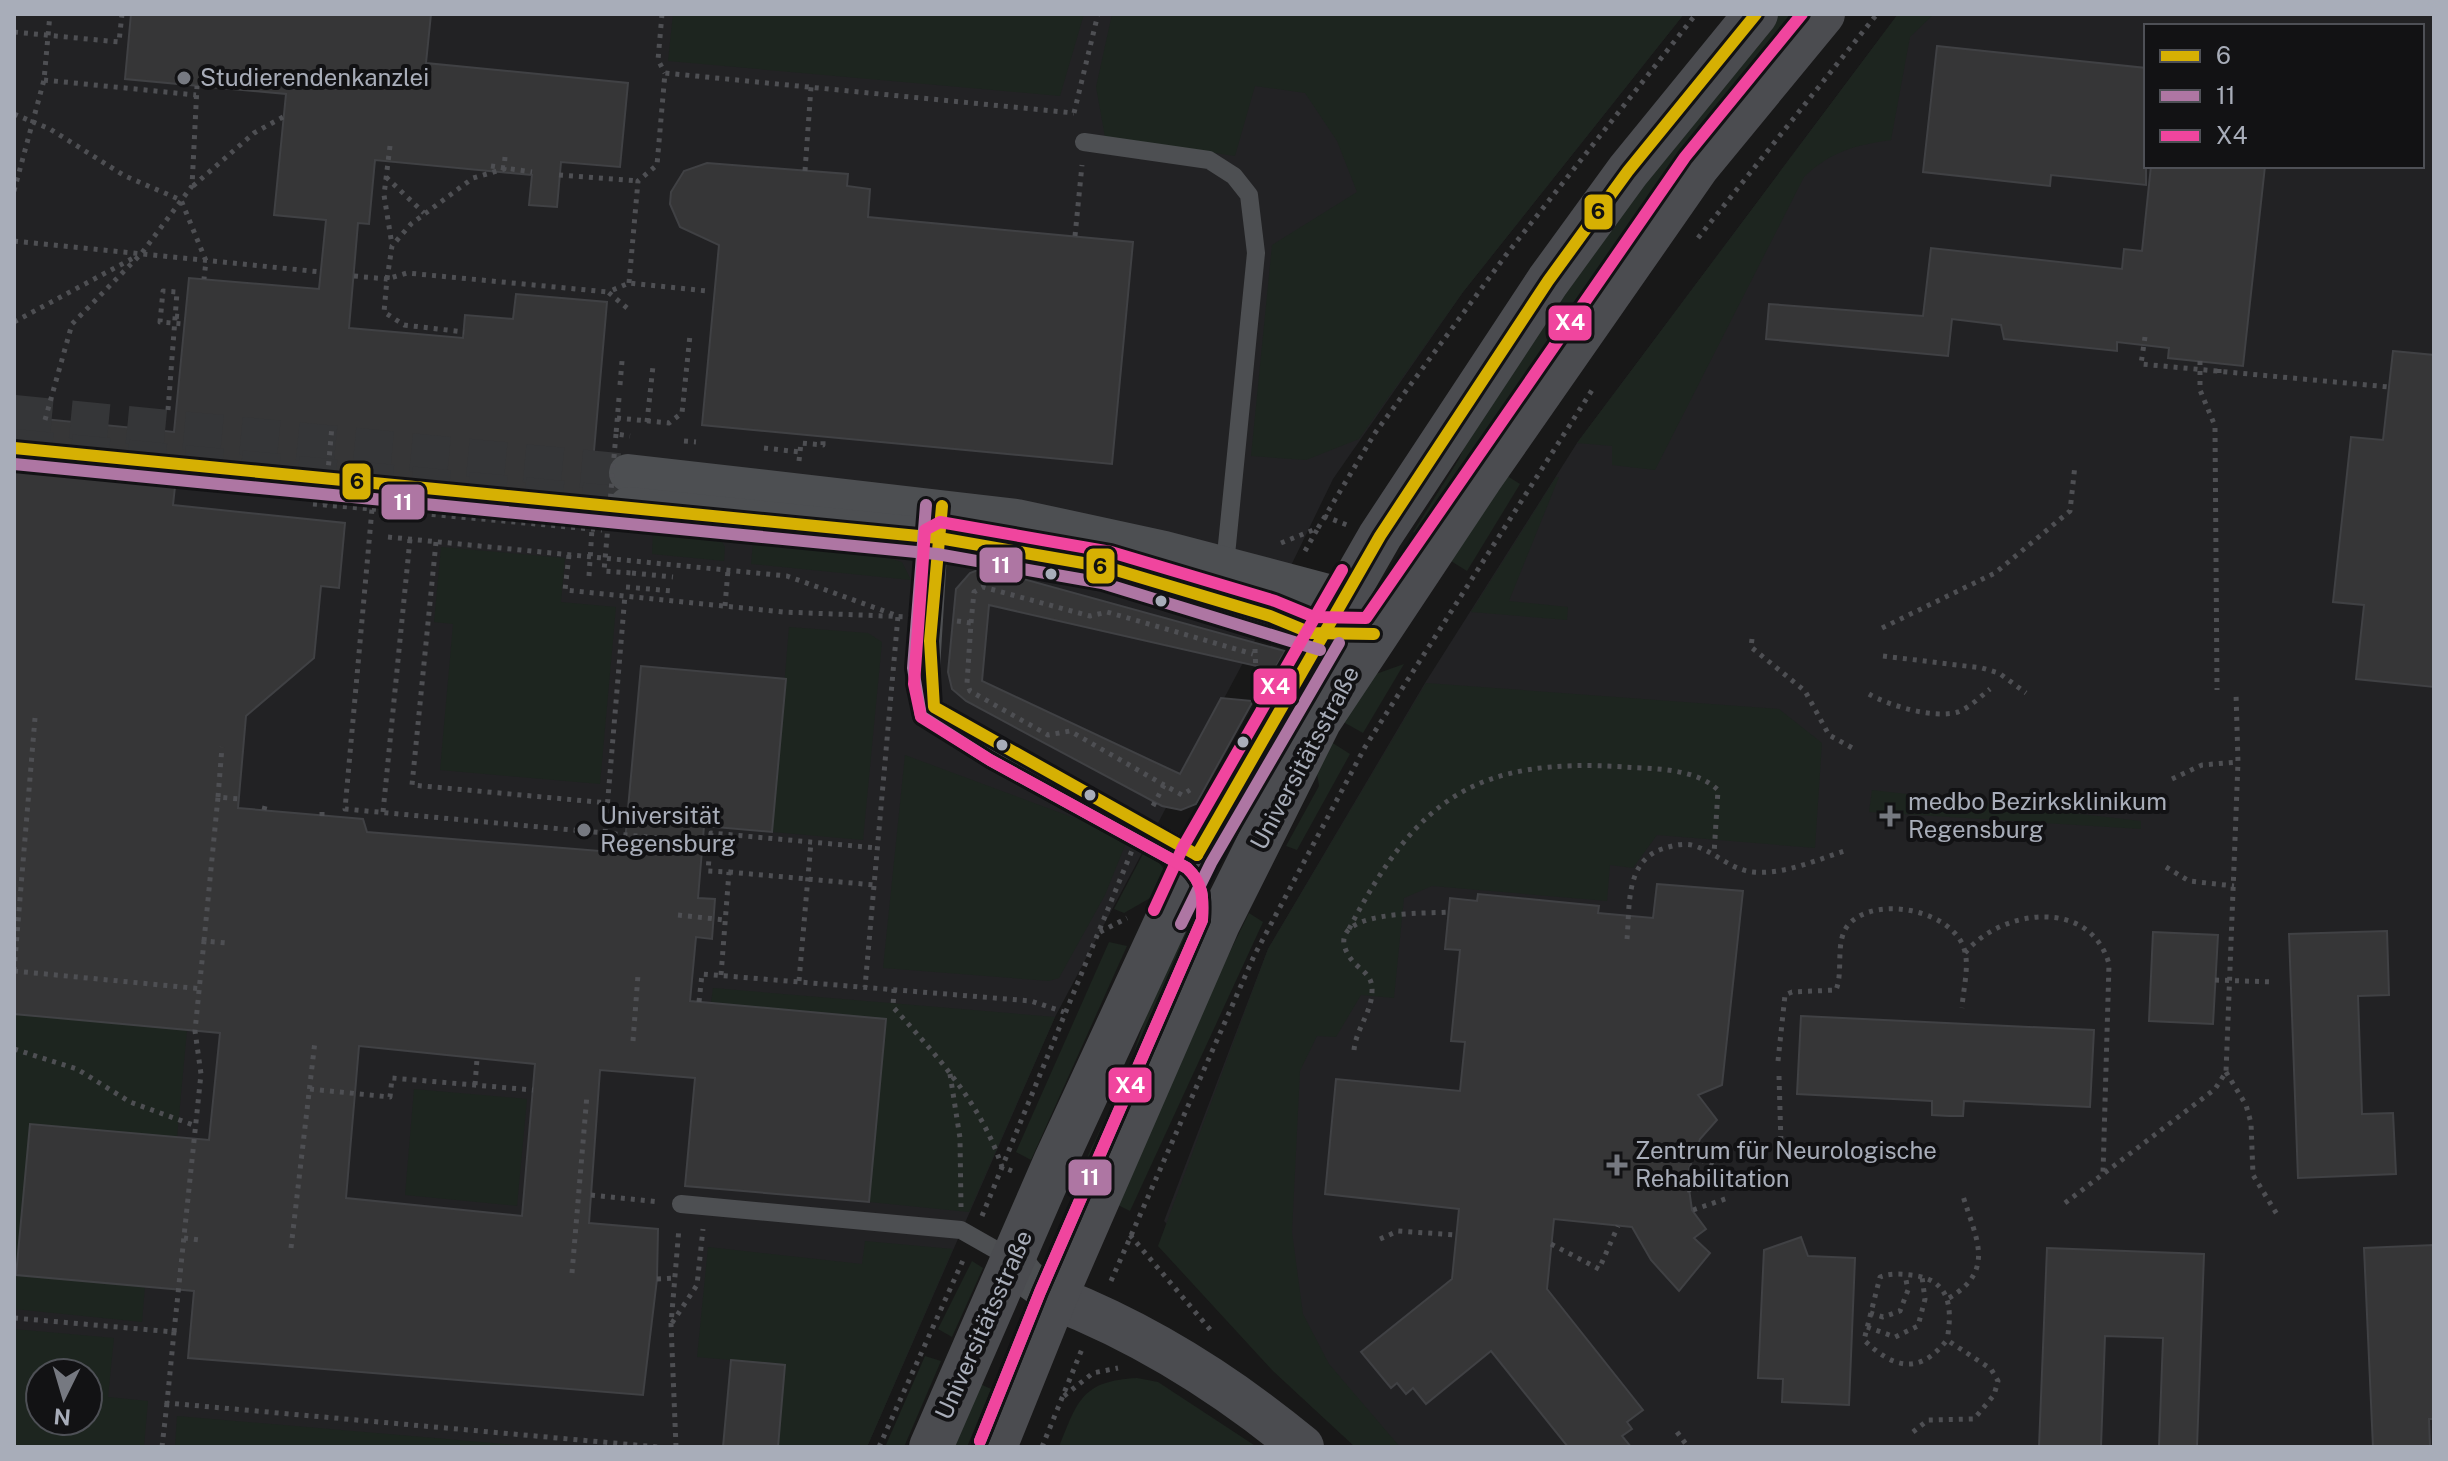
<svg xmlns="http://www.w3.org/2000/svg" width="2448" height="1461" viewBox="0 0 2448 1461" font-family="'Public Sans',sans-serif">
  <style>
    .built { fill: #222224; fill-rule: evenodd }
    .green { fill: #1d251f; fill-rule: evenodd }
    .building { fill: #363637; stroke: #404144; stroke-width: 2; fill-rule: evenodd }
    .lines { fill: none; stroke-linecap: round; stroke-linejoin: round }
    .street-tunnel { stroke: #353638; stroke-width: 38; stroke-dasharray: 38 19; stroke-linecap: butt }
    .path { stroke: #4e4f53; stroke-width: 5; stroke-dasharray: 4 6; stroke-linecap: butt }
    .lane { stroke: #4d4f52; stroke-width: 18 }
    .street { stroke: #4d4f52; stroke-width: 38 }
    .secondary { stroke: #4b4c50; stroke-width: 44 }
    .path-bridge { stroke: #4e4f53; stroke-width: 5; stroke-dasharray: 4 6; stroke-linecap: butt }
    .bus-1-casing { stroke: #121214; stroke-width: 18 }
    .bus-2-casing { stroke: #121214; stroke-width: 18 }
    .bus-3-casing { stroke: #121214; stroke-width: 18 }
    .bus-1 { stroke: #d6b003; stroke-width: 12 }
    .bus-2 { stroke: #ae76a3; stroke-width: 12 }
    .bus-3 { stroke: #f0459e; stroke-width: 12 }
    .poi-dot { fill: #767981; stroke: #121214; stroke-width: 3 }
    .bus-dot { fill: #a8adb9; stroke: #121214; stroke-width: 3 }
    .labels { text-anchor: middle; stroke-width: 8; stroke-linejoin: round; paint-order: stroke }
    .poi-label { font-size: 24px; fill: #a8adb9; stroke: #121214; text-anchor: start }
    .street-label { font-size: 24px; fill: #a8adb9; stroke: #121214 }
    .line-badge { stroke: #121214; stroke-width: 3 }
    .badge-label { font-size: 22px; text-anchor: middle; font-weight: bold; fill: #fff }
    .pale-badge-label { font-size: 22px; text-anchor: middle; font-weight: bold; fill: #111 }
  </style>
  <rect width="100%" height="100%" fill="#181818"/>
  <g class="built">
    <path d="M14,14h1670l-221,278 -130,187 -79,163 -199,375 -188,430h-853zM40,1373h48v48h-48z"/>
    <path d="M1898,14h536v1433h-1042l-228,-226 104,-272 157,-266 152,-240zM2146,26h276v140h-276z"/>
  </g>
  <g class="green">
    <polygon points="673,14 1084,14 1060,96 668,61"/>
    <polygon points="1112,14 1684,14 1463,292 1359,439 1306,460 1251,456 1272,245 1357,192 1337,141 1305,93 1255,86 1235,156 1105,137 1096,87"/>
    <polygon points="1770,14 1801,14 1425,540 1413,532 1459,459 1483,403"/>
    <path d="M1898,14h36l-24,23 -19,103c-36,5 -61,12 -87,37l-149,293 -43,-5v-19l-35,-3z"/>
    <polygon points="1504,474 1520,484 1467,571 1451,561"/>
    <polygon points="1556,477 1559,477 1509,601 1568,607 1567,620 1471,612"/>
    <polygon points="653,533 721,540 725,547 724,561 652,554"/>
    <polygon points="753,543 881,556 902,562 911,580 751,564"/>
    <polygon points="441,547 565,558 561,602 616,607 600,784 440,770 453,624 434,622"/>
    <polygon points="789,627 868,633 882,642 863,840 772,832"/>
    <polygon points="1404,664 1363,733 1338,719 1356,681"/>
    <polygon points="1426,683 1779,709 1822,743 1815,848 1657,835 1633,868 1610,865 1607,901 1432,886 1404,898 1394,998 1361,995 1336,1037 1317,1036 1300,1071 1292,1232 1303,1314 1329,1364 1400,1447 1355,1447 1273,1371 1158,1246 1268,949"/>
    <polygon points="1328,740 1350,754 1297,850 1286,846 1319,786 1315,761"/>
    <polygon points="905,755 1128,838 1105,895 1059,978 1049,981 883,968"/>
    <polygon points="1872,790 2141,821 2141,829 1869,812"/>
    <polygon points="1145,850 1152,853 1165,871 1152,897 1124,913 1114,909"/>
    <polygon points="1200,896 1199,908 1143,1059 1080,1185 1075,1183 1129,1068 1155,987"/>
    <polygon points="1249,913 1263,922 1130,1211 1114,1203 1182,1049"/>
    <polygon points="1109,942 1127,946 1031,1160 1016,1152"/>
    <polygon points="713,988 1055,1017 969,1212 869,1202 886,1019 711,1003"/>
    <polygon points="14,1014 187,1030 177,1138 30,1125 16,1275 145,1286 142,1322 14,1309"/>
    <polygon points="414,1089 527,1099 517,1206 405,1195"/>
    <polygon points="865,1241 953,1249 867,1447 778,1447 785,1365 697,1357 708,1247 862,1264"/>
    <polygon points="972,1261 983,1268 952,1337 938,1329"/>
    <path d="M14,1329l100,9 -6,59 40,4 -4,46h-130zM40,1373h48v48h-48z"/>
    <polygon points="925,1356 941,1361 904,1447 885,1447"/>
    <path d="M1137,1378l21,4 99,65h-198c19,-47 23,-66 78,-69z"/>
    <polygon points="974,1381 991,1389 967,1447 946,1447"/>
    <polygon points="177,1416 540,1447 175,1447"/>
  </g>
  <g class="building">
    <path d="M131,14h300l-5,49 202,20 -8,84 -59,-5 -4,45 -28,-2 3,-30 -157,-15 -6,64 -11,-1 -9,105 114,10 2,-23 48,4 3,-25 91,8 -18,206 -125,-12 -1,12 -42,-4v-8l-39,-3 1,-16 -205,-18 -5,46 172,18 -6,65 -18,-2 -7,72 -68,58 -8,92 125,11 4,13 257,21 17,-187 145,13 -14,153 -68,-6 -6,72 17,1 -3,40 -16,-2 -6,64 196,18 -17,183 -184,-16 10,-108 -95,-8 -11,153 69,6 -1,50 -14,116 -455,-37 6,-67 -178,-16 14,-151 179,16 11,-107 -206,-19v-598l160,16 15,-154 130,11 7,-69 -52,-5 12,-121 -161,-15zM359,1046l176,18 -13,152 -176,-18z"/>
    <polygon points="1937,46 2146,68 2146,185 2051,175 2050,186 1923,172"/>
    <polygon points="707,163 848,174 847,186 870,189 868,217 1133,242 1112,464 702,425 719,245 680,227 670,204 671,192 684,171"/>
    <polygon points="2151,166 2265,166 2243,366 2168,358 2169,348 2117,342 2117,351 2004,339 2001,325 1952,319 1948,356 1766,339 1769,304 1923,316 1931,248 2122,269 2124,249 2142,251"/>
    <polygon points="2393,351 2434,355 2434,687 2356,679 2364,605 2333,602 2351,437 2383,440"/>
    <polygon points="983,568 1285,651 1274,670 989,605 982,681 1180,774 1221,698 1253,701 1196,804 1181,810 1162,806 966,701 952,689 948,672 956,589 970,573"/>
    <polygon points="1657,884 1743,891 1722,1085 1698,1095 1717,1120 1700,1139 1687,1175 1692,1210 1706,1229 1694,1238 1710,1253 1679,1291 1651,1260 1632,1227 1554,1219 1547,1289 1643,1410 1627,1422 1632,1429 1622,1436 1631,1447 1568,1447 1491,1351 1426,1404 1413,1388 1406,1394 1397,1383 1391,1388 1361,1352 1452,1279 1459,1209 1325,1194 1336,1079 1460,1091 1465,1042 1451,1041 1460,950 1445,949 1450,898 1477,901 1478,894 1599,906 1598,913 1653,918"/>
    <polygon points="2387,931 2389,995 2358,996 2362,1114 2393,1113 2396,1174 2298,1178 2289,934"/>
    <polygon points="2153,932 2218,935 2213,1024 2149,1021"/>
    <polygon points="1801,1016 2094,1030 2090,1107 1964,1101 1963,1116 1949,1116 1932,1115 1932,1101 1797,1094"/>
    <polygon points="1801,1237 1808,1256 1855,1258 1849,1405 1782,1402 1783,1379 1758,1378 1764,1250"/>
    <polygon points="2434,1245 2434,1419 2429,1419 2430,1447 2373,1447 2364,1248"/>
    <polygon points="2047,1248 2204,1254 2197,1447 2159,1447 2163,1338 2105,1336 2101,1447 2039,1447"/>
    <polygon points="731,1360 785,1365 778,1447 723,1447"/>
  </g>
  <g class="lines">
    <g class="street-tunnel">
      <polyline points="14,414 628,473"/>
      <polyline points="14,448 628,506"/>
    </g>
    <g class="path">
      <polyline points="662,14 658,60 665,73"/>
      <polyline points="14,32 119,42 122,14"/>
      <polyline points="44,80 196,95"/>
      <polyline points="1074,113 1098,14"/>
      <polyline points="14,114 50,129 125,176 181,200 206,261 204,279"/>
      <polyline points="390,146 384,195 392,245"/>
      <polyline points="505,157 504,169 473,178 411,224 392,246 387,279 407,273 608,292"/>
      <polyline points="491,166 532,172"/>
      <polyline points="805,171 811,87"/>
      <polyline points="559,175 638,181"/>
      <polyline points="386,177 424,213"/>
      <polyline points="193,186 254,133 283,117"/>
      <polyline points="14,191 44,80 50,14"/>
      <polyline points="1075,236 1082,165"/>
      <polyline points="1698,238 1877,14"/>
      <polyline points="14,241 321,272"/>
      <polyline points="354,276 387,279 384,312 404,325 464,332"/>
      <polyline points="629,283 638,181 657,165 665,73 1074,113"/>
      <polyline points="627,308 608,292 629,283 707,291"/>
      <polyline points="175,316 185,317"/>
      <polyline points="14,322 137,256"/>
      <polyline points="2145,337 2141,364 2389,387"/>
      <polyline points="2200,361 2200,390 2215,426 2217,690"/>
      <polyline points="2219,373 2219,363"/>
      <polyline points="620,385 622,361"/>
      <polyline points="619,398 616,434 630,436"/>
      <path d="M168,410c3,-39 6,-78 9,-118l-14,-1 -3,31 24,2"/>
      <polyline points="617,418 669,423 682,413 690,335"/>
      <polyline points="45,420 72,324 141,254 192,186 197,86"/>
      <polyline points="647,422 653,366"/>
      <polyline points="684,441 696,442"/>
      <polyline points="764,448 800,452"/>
      <polyline points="799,461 801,443 823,445 823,437"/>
      <polyline points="313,504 372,509 345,809 670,839"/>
      <polyline points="325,505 332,426"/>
      <polyline points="372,509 602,530"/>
      <polyline points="1324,516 1347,525"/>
      <polyline points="388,537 787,576 898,616 865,987"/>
      <polyline points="436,542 412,785 608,803"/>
      <polyline points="1281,543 1318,528 1375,433 1506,255 1696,14"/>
      <polyline points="1305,551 1318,528"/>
      <polyline points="569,555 565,590 783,612 911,617"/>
      <polyline points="632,573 673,577"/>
      <polyline points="626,587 672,591"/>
      <polyline points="725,606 728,570"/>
      <polyline points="957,621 971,623 967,683 970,691 1048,735 1070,731 1164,785"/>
      <polyline points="971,623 974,592 983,587 1090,616 1107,612 1253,654"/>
      <polyline points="1882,628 1995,573 2070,511 2075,465"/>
      <polyline points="1752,639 1751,647 1805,691 1829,735 1856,750"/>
      <polyline points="1255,649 1256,674"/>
      <polyline points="1883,656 1982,668 1999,673 2026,693"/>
      <path d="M1869,694c20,12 66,25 89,18 11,-4 22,-15 32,-23"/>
      <polyline points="2172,779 2202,765 2238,762"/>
      <polyline points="218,797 222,747"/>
      <polyline points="1153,806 1164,785 1182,795 1190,790"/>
      <polyline points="264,810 266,802"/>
      <polyline points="383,812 410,539"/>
      <polyline points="322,816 322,807"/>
      <polyline points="605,833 625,595"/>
      <polyline points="2166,867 2189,881 2234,886"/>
      <polyline points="729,872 874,885"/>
      <polyline points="678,915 725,920"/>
      <path d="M1349,929c68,-131 127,-172 276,-162 30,2 70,1 93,23l-4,64"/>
      <polyline points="1100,932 1127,918"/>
      <path d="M1627,939c3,-33 -2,-77 35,-90 12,-4 24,-7 36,-2 19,7 34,23 55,25 32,3 65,-13 95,-22"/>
      <polyline points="204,941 218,797 239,799"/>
      <path d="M1965,953c36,-44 125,-56 144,11l-6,209"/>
      <polyline points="14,971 35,718"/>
      <polyline points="14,971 203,989"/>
      <polyline points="721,975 729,872 708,871 711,833 877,848"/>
      <polyline points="2215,980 2274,982"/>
      <polyline points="799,981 811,842"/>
      <path d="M894,989l-1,18c44,49 88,96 109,160l10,4"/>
      <polyline points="699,1002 702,974 1031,1001 1064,1012"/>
      <polyline points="633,1041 638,975"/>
      <polyline points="14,1049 77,1069 130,1102 196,1126"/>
      <path d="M1354,1050c2,-21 18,-38 18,-59 1,-19 -15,-21 -23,-35 -30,-47 78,-42 100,-44"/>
      <path d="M1778,1061l7,-66 7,-3 44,-2c8,-20 -2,-49 13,-66 28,-30 107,-13 116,28 4,16 -2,39 -3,56"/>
      <polyline points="2226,1072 2246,1105 2251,1123 2253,1175 2278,1216"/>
      <polyline points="950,1074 960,1138 961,1207"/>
      <polyline points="1779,1076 1781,1144"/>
      <polyline points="475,1085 477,1059"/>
      <polyline points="310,1089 390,1097 392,1078 533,1090"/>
      <polyline points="1691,1156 1726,1170"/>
      <polyline points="1687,1190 1725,1185"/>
      <polyline points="591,1195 660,1202"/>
      <polyline points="2065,1203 2215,1089 2226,1072 2238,762 2236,693"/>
      <polyline points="1693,1210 1728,1198"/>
      <polyline points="982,1216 1133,848"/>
      <polyline points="1130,1235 1213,1333"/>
      <polyline points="184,1238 199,1240"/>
      <polyline points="1380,1239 1398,1231 1456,1235"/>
      <polyline points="1551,1244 1599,1269 1618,1226"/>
      <polyline points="291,1248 315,1041"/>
      <polyline points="572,1273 587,1095"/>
      <polyline points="657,1279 676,1278"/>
      <polyline points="1111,1281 1254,956 1365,747 1594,387"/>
      <path d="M1949,1298c47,-28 27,-59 14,-102"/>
      <polyline points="1870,1313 1883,1317 1900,1311 1908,1290 1905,1275"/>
      <polyline points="14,1318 174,1332 167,1403 658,1447"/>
      <polyline points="672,1323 697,1285 703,1229"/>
      <polyline points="1867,1327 1895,1337 1918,1326 1925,1299 1922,1277"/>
      <polyline points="174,1332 201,1074 195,1031 204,941 228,943"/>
      <polyline points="1064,1396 1093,1373 1118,1368"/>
      <polyline points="1677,1432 1688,1447"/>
      <path d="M1913,1432l15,-12 46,-1 20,-24 4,-14 -7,-12 -44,-29c-28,35 -53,29 -83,0l16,-63c10,-4 21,-3 31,-2 39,4 42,32 36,65"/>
      <polyline points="162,1447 167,1403"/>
      <polyline points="676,1447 671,1324 679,1228"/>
      <polyline points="879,1447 964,1258"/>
      <polyline points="1042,1447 1082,1349"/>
    </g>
    <g class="lane">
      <polyline points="1084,142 1209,160 1234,176 1249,195 1256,253 1225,565"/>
      <polyline points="939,538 930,685 934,707 998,746 1197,855"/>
      <polyline points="681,1204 961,1230 1012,1259"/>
    </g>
    <g class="street">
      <polyline points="628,473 1017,518 1165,550 1332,594 1344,600 1362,620"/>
      <polyline points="628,506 939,538 1056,556 1159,581 1311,633 1351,634"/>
      <polyline points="1012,1259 1027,1278 1055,1298"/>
    </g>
    <g class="secondary">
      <path d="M1055,1298c92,36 171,86 247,149"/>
      <polyline points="931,1447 1055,1162 1197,855 1380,536 1548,281 1628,171 1756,14"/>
      <polyline points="995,1447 1055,1298 1218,924 1320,720 1480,479 1698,166 1823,14"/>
    </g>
    <g class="path-bridge">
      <polyline points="616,434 604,571 632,573"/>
      <polyline points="589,576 592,529"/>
    </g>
    <g class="bus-1-casing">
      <g id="bus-1">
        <polyline points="14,448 939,538 1106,567 1270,616 1311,633 1374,634"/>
        <polyline points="942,506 930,641 934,707 1197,855"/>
        <polyline points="1197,855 1380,536 1548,281 1628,171 1756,14"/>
      </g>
    </g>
    <g class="bus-2-casing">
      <g id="bus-2">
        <polyline points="14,464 937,554 1102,583 1320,650"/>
        <path d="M926,505l-13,163 8,48 69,44 197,108c17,16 16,31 15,52l-162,372 -60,149"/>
        <polyline points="1181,924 1211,863 1339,643"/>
      </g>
    </g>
    <g class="bus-3-casing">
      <g id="bus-3">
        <polyline points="1154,910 1183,847 1342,570"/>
        <path d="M980,1441l60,-149 162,-372c1,-21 2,-36 -15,-52l-197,-108 -69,-43 -7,-33 11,-154 15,-8 171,30 164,49 39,16 52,1 319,-461 117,-143"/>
      </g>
    </g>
    <use href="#bus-1" class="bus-1"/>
    <use href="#bus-2" class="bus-2"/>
    <use href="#bus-3" class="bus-3"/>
  </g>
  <g class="poi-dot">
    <circle cx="184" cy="78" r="8"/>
    <path d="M1886 804h8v8h8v8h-8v8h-8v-8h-8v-8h8z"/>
    <circle cx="584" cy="830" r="8"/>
    <path d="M1613 1153h8v8h8v8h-8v8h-8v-8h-8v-8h8z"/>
  </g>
  <g class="bus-dot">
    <circle cx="1051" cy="574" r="7"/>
    <circle cx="1161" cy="601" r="7"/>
    <circle cx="1243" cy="742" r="7"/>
    <circle cx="1002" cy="745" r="7"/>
    <circle cx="1090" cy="795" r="7"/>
  </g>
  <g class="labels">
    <g class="poi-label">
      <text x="200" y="86">Studierendenkanzlei</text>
      <text x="1908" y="810">medbo Bezirksklinikum<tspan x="1908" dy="28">Regensburg</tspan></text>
      <text x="600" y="824">Universität<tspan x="600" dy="28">Regensburg</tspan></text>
      <text x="1635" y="1159">Zentrum für Neurologische<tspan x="1635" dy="28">Rehabilitation</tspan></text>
    </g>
    <g class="street-label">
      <text transform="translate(1305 758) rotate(-62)" y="8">Universitätsstraße</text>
      <text transform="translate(984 1325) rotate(-66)" y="8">Universitätsstraße</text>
    </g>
  </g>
  <g class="line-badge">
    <rect x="1583" y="193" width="31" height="38" rx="8" fill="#d6b003"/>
    <rect x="1547" y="304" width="46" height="38" rx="8" fill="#f0459e"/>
    <rect x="341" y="462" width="31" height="39" rx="8" fill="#d6b003"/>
    <rect x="380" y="483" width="46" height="38" rx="8" fill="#ae76a3"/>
    <rect x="978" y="546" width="46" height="38" rx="8" fill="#ae76a3"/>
    <rect x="1085" y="547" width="31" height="38" rx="8" fill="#d6b003"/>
    <rect x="1252" y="667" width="46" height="39" rx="8" fill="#f0459e"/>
    <rect x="1107" y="1066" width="46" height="38" rx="8" fill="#f0459e"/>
    <rect x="1067" y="1158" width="46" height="39" rx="8" fill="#ae76a3"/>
  </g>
  <g class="badge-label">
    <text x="1570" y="330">X4</text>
    <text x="403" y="510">11</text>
    <text x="1001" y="573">11</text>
    <text x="1275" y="694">X4</text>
    <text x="1130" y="1093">X4</text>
    <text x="1090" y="1185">11</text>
  </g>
  <g class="pale-badge-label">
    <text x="1598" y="219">6</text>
    <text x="357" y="489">6</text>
    <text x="1100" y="574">6</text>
  </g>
  <rect width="2448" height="1461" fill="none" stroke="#a8adb9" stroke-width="32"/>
  <rect x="2144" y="24" width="280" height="144" fill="#121214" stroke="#4e5056" stroke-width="2"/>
  <rect x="2160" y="50" width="40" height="12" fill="#d6b003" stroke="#4e5056" stroke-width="2"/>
  <text x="2216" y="64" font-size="24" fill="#a8adb9">6</text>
  <rect x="2160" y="90" width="40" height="12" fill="#ae76a3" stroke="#4e5056" stroke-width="2"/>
  <text x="2216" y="104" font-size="24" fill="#a8adb9">11</text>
  <rect x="2160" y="130" width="40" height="12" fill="#f0459e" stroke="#4e5056" stroke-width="2"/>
  <text x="2216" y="144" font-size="24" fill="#a8adb9">X4</text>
  <g transform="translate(64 1397) rotate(185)"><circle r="38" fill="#121214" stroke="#4e5056" stroke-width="2"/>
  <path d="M0-6L14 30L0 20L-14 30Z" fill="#767981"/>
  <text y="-12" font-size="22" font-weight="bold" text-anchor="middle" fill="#a8adb9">N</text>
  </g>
</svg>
